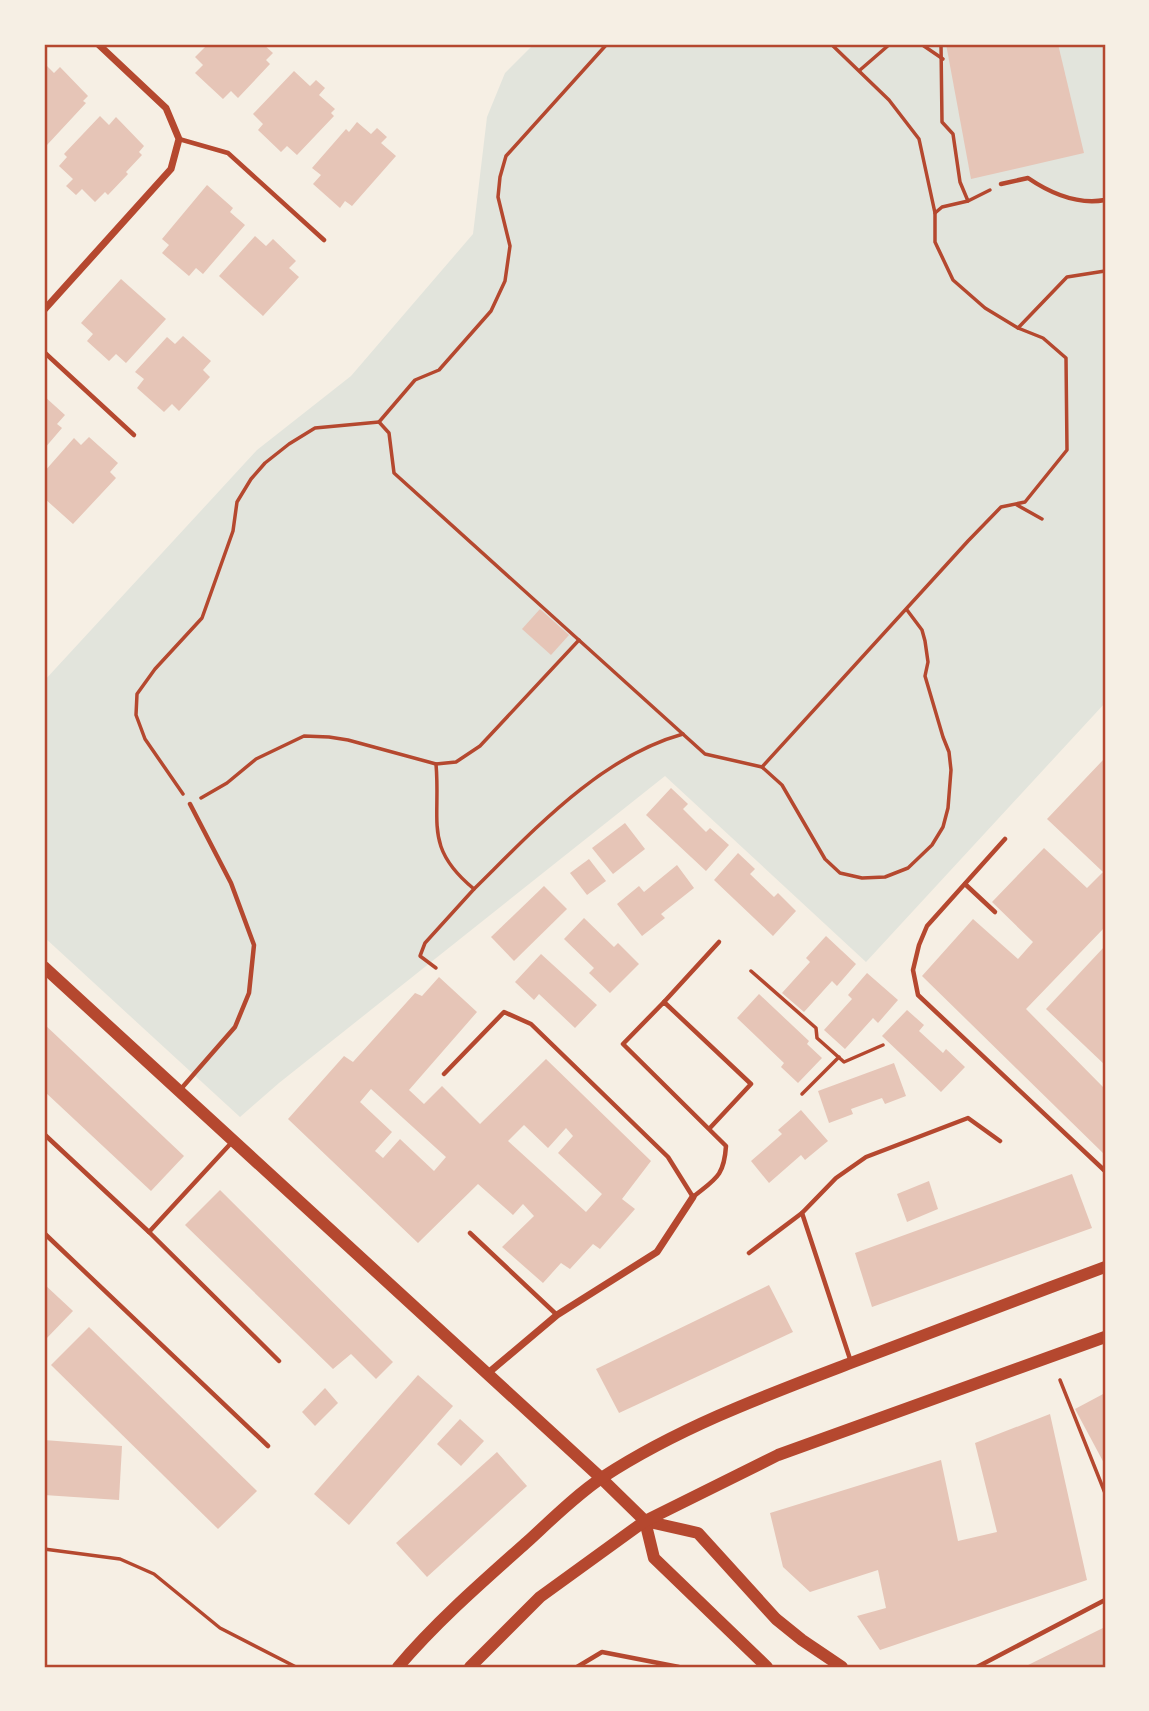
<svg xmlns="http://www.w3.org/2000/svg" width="1149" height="1711" viewBox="0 0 1149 1711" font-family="Jost,sans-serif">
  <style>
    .green { fill: #e2e4dc }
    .building { fill: #e6c5b7; fill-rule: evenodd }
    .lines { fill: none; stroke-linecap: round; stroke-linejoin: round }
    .path { stroke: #b5482f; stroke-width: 3.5 }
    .service { stroke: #b5482f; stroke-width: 4.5 }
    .minor { stroke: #b5482f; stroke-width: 7 }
    .tertiary { stroke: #b5482f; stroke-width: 12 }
    .secondary { stroke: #b5482f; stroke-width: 12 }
    .neatline { fill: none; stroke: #b5482f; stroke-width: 2.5 }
  </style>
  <rect width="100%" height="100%" fill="#f6efe4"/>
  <polygon class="green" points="534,44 1105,44 1105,703 866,962 665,776 279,1083 240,1117 44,937 44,681 257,450 351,376 473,234 487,117 505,73"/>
  <g class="building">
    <polygon points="208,44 263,44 273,53 266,60 270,64 238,98 231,91 223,99 195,73 203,65 195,57"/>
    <polygon points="946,44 1058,44 1084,153 971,179"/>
    <polygon points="44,63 54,73 60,67 88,96 83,101 86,103 47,145 44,142"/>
    <polygon points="294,71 310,86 316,80 325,88 319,95 335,109 331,113 334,116 297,155 287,146 281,152 258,130 263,124 253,114"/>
    <polygon points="100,116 109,125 116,117 144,146 139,152 142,155 126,172 128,174 108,195 105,192 95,202 82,189 76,195 66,186 73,179 59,166 67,157 64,154"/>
    <polygon points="357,122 371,134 377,128 387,137 381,143 396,156 352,206 345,201 340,208 313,184 321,175 312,168 346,129 349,132"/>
    <polygon points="207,185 233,208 230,212 245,225 203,274 196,268 189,276 162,253 169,245 162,239"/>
    <polygon points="255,236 266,246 273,239 296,261 289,268 299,277 263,316 219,276"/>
    <polygon points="121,279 166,319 126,363 116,354 109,361 87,341 93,334 81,323"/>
    <polygon points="183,336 211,361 203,370 210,377 179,411 172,404 164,412 137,388 144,379 135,372 167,337 175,344"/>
    <polygon points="44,396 65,415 57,424 62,428 44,449"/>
    <polygon points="89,437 118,463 110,472 116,478 73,524 44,498 44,472 74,438 81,445"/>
    <polygon points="540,609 569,635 551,655 522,629"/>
    <polygon points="1103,760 1105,763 1105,927 1026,1009 1105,1089 1105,1155 922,976 973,919 1018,959 1033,942 992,902 1044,848 1087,888 1103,872 1047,819"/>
    <polygon points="671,788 688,804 683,809 706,832 710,828 729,845 706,871 646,815"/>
    <polygon points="625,823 645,849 613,874 592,848"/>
    <polygon points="738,853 755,869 750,874 774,897 778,893 796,911 773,936 714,880"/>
    <polygon points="589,859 606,881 587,895 570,873"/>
    <polygon points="677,865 694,888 661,914 665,918 642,936 617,904 639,886 644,892"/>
    <polygon points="544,886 567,909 514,961 491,937"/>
    <polygon points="584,918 614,947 618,943 639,964 610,993 589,973 594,968 564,939"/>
    <polygon points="826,936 856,964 837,986 832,981 804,1012 782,993 810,962 806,958"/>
    <polygon points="1105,946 1105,1065 1046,1009"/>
    <polygon points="541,954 597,1005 575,1028 539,994 534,1000 515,982"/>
    <polygon points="867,973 898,1000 878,1023 873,1018 845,1049 824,1030 852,999 848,995"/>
    <path d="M439,977l38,35 -68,78 15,14 18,-18 38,38 66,-65 105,102 -29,38 13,10 -35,40 -7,-5 -23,25 -9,-6 -18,20 -41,-36 32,-31 -11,-12 -10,11 -35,-31 -60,59 -130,-124 56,-63 9,6 62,-69 7,3zM371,1089l75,68 -12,14 -34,-32 -17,19 -8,-7 17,-19 -32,-30zM524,1125l24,23 18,-20 7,8 -15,17 44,41 -16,18 -78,-71z"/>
    <polygon points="759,994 809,1041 807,1044 822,1058 798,1083 781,1067 784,1063 737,1018"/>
    <polygon points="907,1010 924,1025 919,1031 943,1053 946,1049 965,1067 941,1092 882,1036"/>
    <polygon points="44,1024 184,1156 151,1191 44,1091"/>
    <polygon points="894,1063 906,1096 885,1104 882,1098 851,1109 853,1114 829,1123 818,1091"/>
    <polygon points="801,1110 828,1141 805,1160 801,1155 769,1183 751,1161 782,1134 778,1130"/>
    <polygon points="1072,1174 1092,1228 872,1307 855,1253"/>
    <polygon points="929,1181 938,1209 907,1222 897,1194"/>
    <polygon points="220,1190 393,1362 376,1379 351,1354 333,1369 185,1225"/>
    <polygon points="44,1284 73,1311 44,1341"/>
    <polygon points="769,1285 793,1332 619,1413 596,1369"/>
    <polygon points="89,1327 257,1491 218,1529 51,1365"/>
    <polygon points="418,1375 453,1406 349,1525 314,1494"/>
    <polygon points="325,1388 338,1403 315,1426 302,1412"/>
    <polygon points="1105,1393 1105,1465 1075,1409"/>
    <polygon points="1050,1414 1087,1580 880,1650 857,1616 886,1608 878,1570 810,1592 783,1567 770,1513 941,1460 958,1541 997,1532 975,1443"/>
    <polygon points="460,1419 484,1441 461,1466 437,1444"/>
    <polygon points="44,1440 122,1446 119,1500 44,1495"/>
    <polygon points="497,1452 527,1486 427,1577 396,1543"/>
    <polygon points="1105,1627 1105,1667 1024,1667"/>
  </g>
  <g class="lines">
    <g class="path">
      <polyline points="607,44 506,156 500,177 498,197 510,246 505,281 491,311 439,370 415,380 379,422 389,433 394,473 705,754 762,767 968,541 1001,507 1025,502 1067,450 1066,358 1043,338 1018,328 985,308 953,280 935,242 935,213 919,139 889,100 831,44"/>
      <polyline points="921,44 943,59"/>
      <polyline points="941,44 942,122 953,134 960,182 968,201"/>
      <polyline points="860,70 890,44"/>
      <polyline points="935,213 942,207 968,201 990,190"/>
      <polyline points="1018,328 1067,277 1105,271"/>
      <polyline points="1017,505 1042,519"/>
      <polyline points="762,767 782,785 825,859 840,873 862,878 885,877 908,868 932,845 943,827 948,808 951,770 949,752 943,737 925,676 928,662 925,641 922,630 907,610"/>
      <polyline points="183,794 145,739 136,715 137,694 155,669 202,618 233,531 237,502 251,479 265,463 289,444 315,428 379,422"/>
      <polyline points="201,798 227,783 256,759 304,736 329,737 348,740 436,764 456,762 480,746 579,640"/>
      <path d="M474,889c60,-59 126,-132 209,-155"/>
      <path d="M436,968l-16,-12 5,-13 49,-54c-51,-42 -33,-67 -38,-125"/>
      <polyline points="751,971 816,1028 817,1038 844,1062 883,1045"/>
      <polyline points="802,1094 839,1057"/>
      <polyline points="1060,1380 1105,1493"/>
      <polyline points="44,1549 120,1559 154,1574 220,1628 296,1667"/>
    </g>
    <g class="service">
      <polyline points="179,139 228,153 324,240"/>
      <path d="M1001,184l27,-6c22,15 49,27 77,22"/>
      <polyline points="44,352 134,435"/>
      <polyline points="1005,839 927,926 919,945 913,970 918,995 1105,1171"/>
      <polyline points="965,884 995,912"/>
      <polyline points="664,1002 719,942"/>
      <path d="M444,1074l60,-62 27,12 137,133 25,40c22,-18 31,-20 33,-51l-103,-102 41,-42 87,82 -42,45"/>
      <polyline points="180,1090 235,1027 249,993 254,945 231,883 190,804"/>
      <polyline points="44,1134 149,1232"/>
      <polyline points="233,1141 149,1232 279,1361"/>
      <polyline points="44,1233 268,1446"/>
      <polyline points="470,1233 557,1315"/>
      <polyline points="749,1253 802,1213"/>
      <polyline points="851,1362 802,1213 836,1178 866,1157 968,1118 1000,1141"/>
      <polyline points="577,1667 602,1652 679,1667"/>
      <polyline points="977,1667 1105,1600"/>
    </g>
    <g class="minor">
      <polyline points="44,310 171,169 179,139 166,108 98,44"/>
      <polyline points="487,1374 557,1315 657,1252 693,1197"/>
    </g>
    <g class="tertiary">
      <polyline points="44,967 601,1478 645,1521"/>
      <polyline points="645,1521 698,1533 776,1619 802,1640 842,1667"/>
      <polyline points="645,1521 654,1558 767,1667"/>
    </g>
    <g class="secondary">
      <path d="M398,1667c38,-45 84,-85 129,-125 24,-22 49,-47 76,-65 75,-49 161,-81 245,-113 85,-32 171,-65 257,-97"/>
      <polyline points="470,1667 540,1597 645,1521 778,1455 1105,1337"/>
    </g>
  </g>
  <rect width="1149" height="1711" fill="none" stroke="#f6efe4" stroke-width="91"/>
  <rect x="46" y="46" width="1058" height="1620" class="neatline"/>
</svg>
